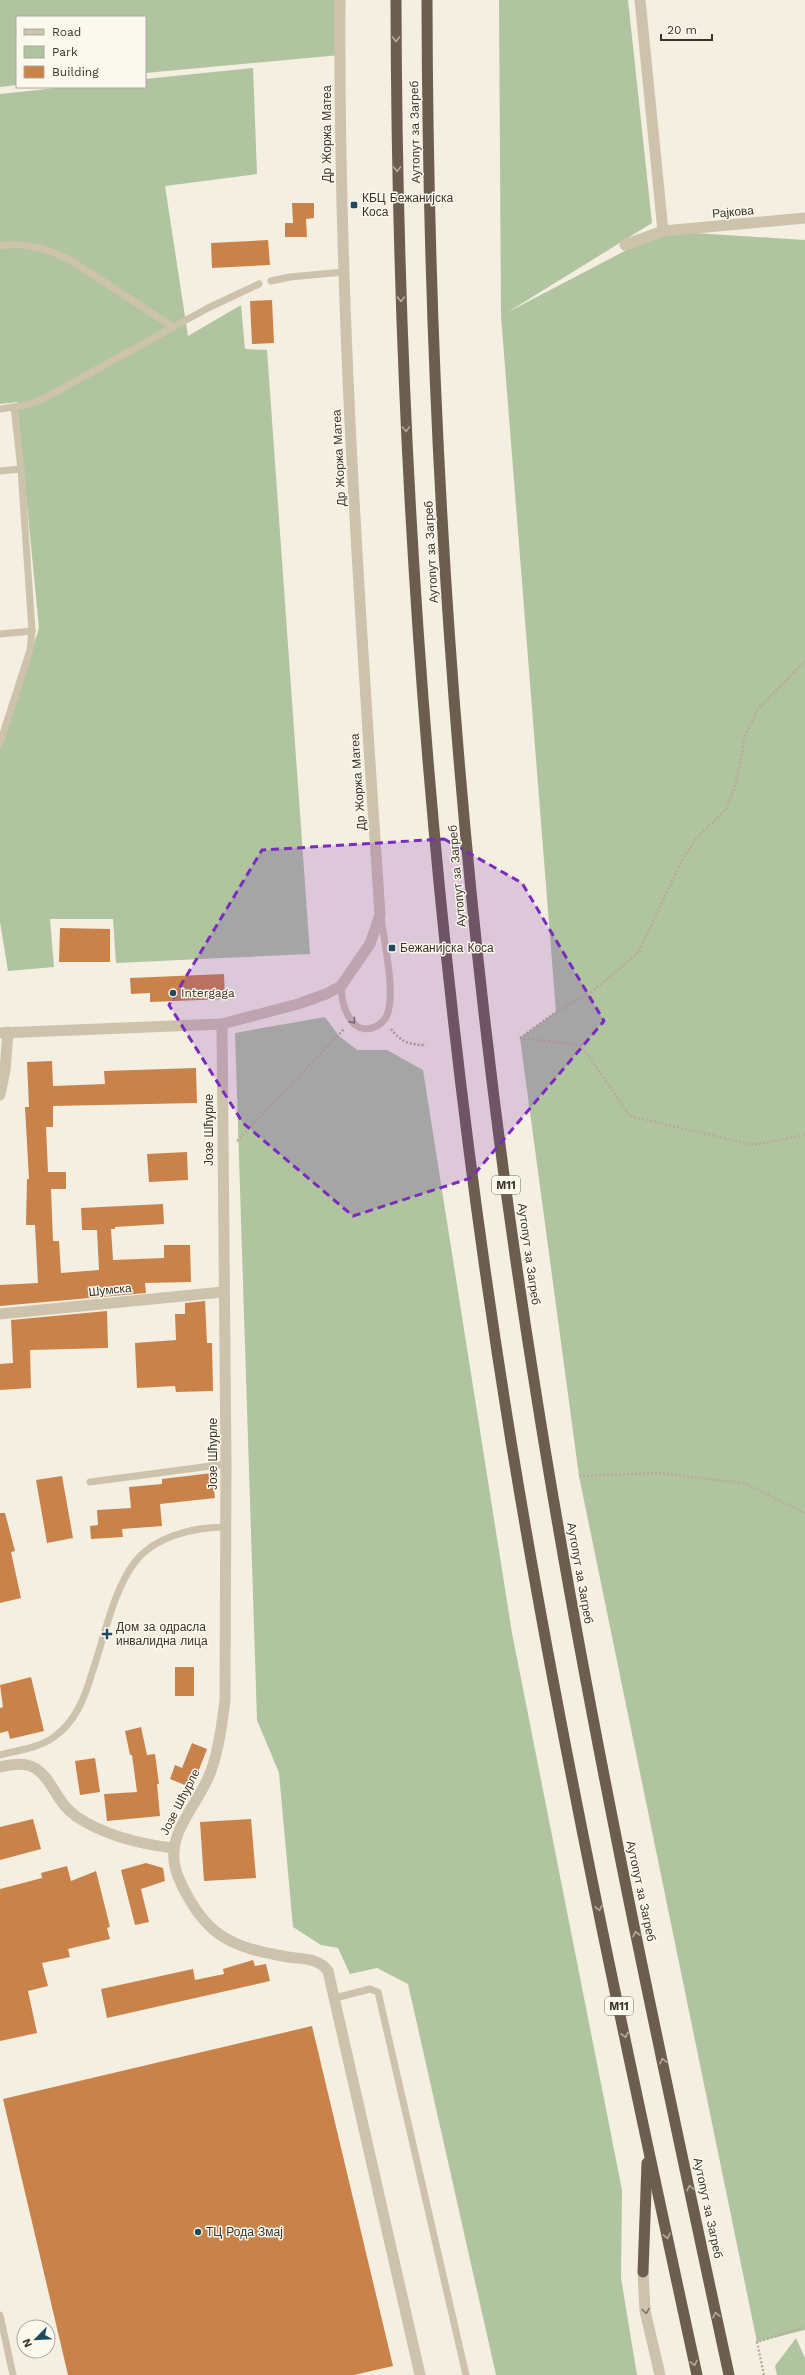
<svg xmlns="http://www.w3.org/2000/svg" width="805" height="2375" viewBox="0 0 805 2375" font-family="'Work Sans',sans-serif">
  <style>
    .green { fill: #b0c49f }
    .building { fill: #c9834a }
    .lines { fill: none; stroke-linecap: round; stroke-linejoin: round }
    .path { stroke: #b9ac95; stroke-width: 2.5; stroke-dasharray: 2 2; stroke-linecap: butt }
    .service { stroke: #cdc2ab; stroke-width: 7 }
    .minor { stroke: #cdc2ab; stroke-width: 11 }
    .trunk { stroke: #6c5e4e; stroke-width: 11 }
    .oneway { stroke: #b4ab9e }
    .oneway2 { stroke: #7d7365 }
    .marked { fill: #7b2cbf; fill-opacity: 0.2; stroke: #7b2cbf; stroke-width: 3; stroke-dasharray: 8 5; stroke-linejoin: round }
    .poi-dot { fill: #1e4c5e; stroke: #fbf8ed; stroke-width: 1.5 }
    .labels { text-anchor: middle; stroke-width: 3; stroke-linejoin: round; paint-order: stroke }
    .shield { fill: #fbf8ed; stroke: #756e65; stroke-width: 1 }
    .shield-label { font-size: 11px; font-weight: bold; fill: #3b332b }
    .street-label { font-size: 12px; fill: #3b332b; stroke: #fbf8ed }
    .poi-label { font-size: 12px; fill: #3b332b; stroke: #fbf8ed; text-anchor: start }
  </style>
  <rect width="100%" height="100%" fill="#f4efe0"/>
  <g class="green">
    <polygon points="0,0 340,0 340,55 145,73 145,17 17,17 17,85 0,87"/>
    <polygon points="499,0 628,0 652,223 508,312 663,231 805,240 805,2330 757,2342 579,1476 520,1038 556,1012 501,316"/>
    <polygon points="253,68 257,174 165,186 188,336 241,305 245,349 267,350 310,954 116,963 113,919 50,919 54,967 8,971 0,922 0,748 39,628 17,402 0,404 0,94 66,87 145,87 145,79"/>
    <polygon points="325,1017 339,1036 357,1050 387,1050 423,1070 512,1633 622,2190 621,2278 637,2375 496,2375 408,1984 377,1968 350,1974 338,1948 321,1945 293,1927 279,1773 257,1720 235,1033"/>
    <polygon points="796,2338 805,2358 805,2375 777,2375 775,2366"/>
  </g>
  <g class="building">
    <polygon points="292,203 314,203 314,218 306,219 307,237 285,237 285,223 293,223"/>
    <polygon points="268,240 270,265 212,268 211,243"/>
    <polygon points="272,300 274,343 252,344 250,301"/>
    <polygon points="60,928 110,929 110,962 59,962"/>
    <polygon points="224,974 225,999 150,1002 150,993 131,994 130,978"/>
    <polygon points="52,1061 53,1086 105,1084 104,1071 196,1068 197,1103 53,1106 53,1127 46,1127 48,1172 66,1172 66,1189 51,1189 53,1241 59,1241 61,1273 99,1270 97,1230 82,1230 81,1208 163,1204 164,1224 115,1227 115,1229 111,1229 113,1260 164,1258 164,1245 190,1245 191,1282 145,1283 146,1293 0,1306 0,1285 38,1283 35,1225 26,1225 27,1179 29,1179 25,1107 29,1107 27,1062"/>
    <polygon points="187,1152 188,1180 149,1182 147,1154"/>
    <polygon points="205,1301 207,1343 212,1343 213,1391 176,1392 175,1386 137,1388 135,1343 176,1340 175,1314 185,1314 185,1303"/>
    <polygon points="107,1311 108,1348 30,1350 31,1388 0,1390 0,1364 13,1363 11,1320"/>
    <polygon points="212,1473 215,1498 160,1504 162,1526 122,1529 123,1537 91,1539 90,1526 98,1525 97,1510 131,1508 129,1487 162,1484 162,1479"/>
    <polygon points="62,1476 73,1538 47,1543 36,1480"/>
    <polygon points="0,1513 5,1513 15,1551 11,1552 21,1598 0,1603"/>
    <rect x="175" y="1667" width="19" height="29"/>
    <polygon points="31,1677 44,1731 10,1739 8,1731 0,1733 0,1708 3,1707 0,1685"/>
    <polygon points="141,1727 147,1755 155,1754 159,1784 157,1784 160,1816 107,1821 104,1794 137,1792 132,1755 130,1755 125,1731"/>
    <polygon points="192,1743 207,1749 192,1788 170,1779 175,1765 182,1768"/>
    <polygon points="95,1758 100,1792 80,1795 75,1761"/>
    <polygon points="33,1819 41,1849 0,1860 0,1827"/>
    <polygon points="251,1819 256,1878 204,1881 200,1822"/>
    <polygon points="146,1863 163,1868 165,1881 141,1889 149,1922 135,1925 121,1870"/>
    <polygon points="67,1866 71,1881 96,1871 110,1927 107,1928 110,1939 68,1949 70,1957 42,1963 48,1986 28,1991 37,2033 0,2041 0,1889 42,1878 41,1873"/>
    <polygon points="253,1960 255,1966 266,1964 270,1981 107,2018 101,1989 193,1969 195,1980 224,1974 223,1969"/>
    <polygon points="312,2026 393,2366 354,2375 68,2375 3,2099"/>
  </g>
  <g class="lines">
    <g class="path">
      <path d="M391,1029c10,13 19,16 35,16"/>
      <polyline points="520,1038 556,1012 593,991 638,953 682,860 696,839 726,809 736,784 745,736 758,709 805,661"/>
      <polyline points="520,1038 581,1045 630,1116 753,1145 805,1135"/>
      <polyline points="237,1141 344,1029"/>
      <polyline points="579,1476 660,1473 744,1483 805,1513"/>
      <polyline points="764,2375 757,2342 805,2327"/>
    </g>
    <g class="service">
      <path d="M0,246c26,-5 50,4 72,15l101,66"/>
      <polyline points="271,281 290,277 343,272"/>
      <polyline points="0,409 27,405 43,399 208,308 259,284"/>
      <polyline points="0,471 21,469"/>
      <polyline points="0,634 32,631"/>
      <polyline points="0,743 30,650 32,631 21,469 14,407"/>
      <path d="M341,986c1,13 2,23 10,34 10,16 33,8 37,-8 7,-23 -4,-70 -7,-95"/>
      <polyline points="90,1482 226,1464"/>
      <path d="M0,1755c18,-5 39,-7 54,-18 22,-16 31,-40 38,-64 12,-34 21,-83 43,-111 20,-26 60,-35 91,-35"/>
      <polyline points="335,1998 370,1989 378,1992 466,2375"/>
      <polyline points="0,2315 13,2375"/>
    </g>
    <g class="minor">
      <polyline points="640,0 663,231"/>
      <polyline points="625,245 663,231 805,218"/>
      <path d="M222,1024l4,440 -1,236c-3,24 -6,48 -14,71 -14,38 -51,65 -32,108 25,56 50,68 109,78 15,2 31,1 40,14l92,404"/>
      <path d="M0,1033l222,-9 76,-20 28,-10 15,-8 29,-42 10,-29c-20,-305 -42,-610 -40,-915"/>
      <polyline points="0,1095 5,1070 8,1032"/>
      <polyline points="0,1314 223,1292"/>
      <path d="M0,1767c53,-14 45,28 77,50 29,19 62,27 96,31"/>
      <polyline points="643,2272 645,2311 660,2375"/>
    </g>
    <g class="trunk">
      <path d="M396,0c1,482 38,965 115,1441 51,313 119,624 186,934"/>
      <path d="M427,0c1,466 35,933 109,1393 52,329 123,656 193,982"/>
      <polyline points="643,2272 647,2163"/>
    </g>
  </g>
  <defs><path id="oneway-chevron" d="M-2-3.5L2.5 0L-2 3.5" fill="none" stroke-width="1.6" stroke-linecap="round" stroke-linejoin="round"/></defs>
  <g class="oneway">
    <use href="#oneway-chevron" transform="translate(396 39) rotate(90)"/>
    <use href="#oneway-chevron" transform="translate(397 169) rotate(89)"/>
    <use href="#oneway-chevron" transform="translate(401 299) rotate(88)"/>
    <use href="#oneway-chevron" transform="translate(406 429) rotate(88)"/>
    <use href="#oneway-chevron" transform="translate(599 1908) rotate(78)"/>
    <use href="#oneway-chevron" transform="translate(636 1934) rotate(-102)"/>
    <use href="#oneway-chevron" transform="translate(625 2035) rotate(78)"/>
    <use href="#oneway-chevron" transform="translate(663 2061) rotate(-102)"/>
    <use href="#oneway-chevron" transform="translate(690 2188) rotate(-102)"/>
    <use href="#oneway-chevron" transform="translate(667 2236) rotate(78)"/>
    <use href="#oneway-chevron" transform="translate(716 2315) rotate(-102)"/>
    <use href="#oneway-chevron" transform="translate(694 2363) rotate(78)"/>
  </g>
  <g class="oneway2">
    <use href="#oneway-chevron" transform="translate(353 1021) rotate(49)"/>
    <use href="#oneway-chevron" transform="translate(646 2311) rotate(81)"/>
  </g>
  <path class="marked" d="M444,839l78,44 82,138 -133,157 -118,38 -110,-93 -74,-118 93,-155z"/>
  <g class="poi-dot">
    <rect x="350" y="201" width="8" height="8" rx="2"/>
    <rect x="388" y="944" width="8" height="8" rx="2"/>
    <circle cx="173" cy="993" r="4"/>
    <path d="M105 1628h4v4h4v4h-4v4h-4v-4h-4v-4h4z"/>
    <circle cx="198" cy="2232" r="4"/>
  </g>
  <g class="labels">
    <g class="shield">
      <rect x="492" y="1176" width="28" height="18" rx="3"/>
      <rect x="605" y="1997" width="28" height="18" rx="3"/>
    </g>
    <g class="shield-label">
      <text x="506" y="1189">M11</text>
      <text x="619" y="2010">M11</text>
    </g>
    <g class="street-label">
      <text transform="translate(415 132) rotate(-91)" y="4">Аутопут за Загреб</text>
      <text transform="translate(327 134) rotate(-90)" y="4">Др Жоржа Матеа</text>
      <text transform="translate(733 212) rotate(-5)" y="4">Рајкова</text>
      <text transform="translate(339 458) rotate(-93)" y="4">Др Жоржа Матеа</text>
      <text transform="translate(431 552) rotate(-93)" y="4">Аутопут за Загреб</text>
      <text transform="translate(358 782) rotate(-94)" y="4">Др Жоржа Матеа</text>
      <text transform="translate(457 876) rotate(-95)" y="4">Аутопут за Загреб</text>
      <text transform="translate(209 1130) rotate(-90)" y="4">Јозе Шћурле</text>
      <text transform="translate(529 1254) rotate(82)" y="4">Аутопут за Загреб</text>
      <text transform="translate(110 1290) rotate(-6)" y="4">Шумска</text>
      <text transform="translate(213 1454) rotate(-90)" y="4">Јозе Шћурле</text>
      <text transform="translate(580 1573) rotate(80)" y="4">Аутопут за Загреб</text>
      <text transform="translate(180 1802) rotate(-63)" y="4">Јозе Шћурле</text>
      <text transform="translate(641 1891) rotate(78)" y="4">Аутопут за Загреб</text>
      <text transform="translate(708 2208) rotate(78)" y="4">Аутопут за Загреб</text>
    </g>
    <g class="poi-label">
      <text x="362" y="202">КБЦ Бежанијска<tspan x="362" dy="14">Коса</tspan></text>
      <text x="400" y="952">Бежанијска Коса</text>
      <text x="181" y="997">Intergaga</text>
      <text x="116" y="1631">Дом за одрасла<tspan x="116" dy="14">инвалидна лица</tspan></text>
      <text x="206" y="2236">ТЦ Рода Змај</text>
    </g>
  </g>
  <rect x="16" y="16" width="130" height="72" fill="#fbf8ed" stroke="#aea99f"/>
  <rect x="24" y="29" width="20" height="6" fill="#cdc2ab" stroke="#aea99f"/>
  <text x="52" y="36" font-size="12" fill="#3b332b">Road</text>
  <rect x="24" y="46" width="20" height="12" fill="#b0c49f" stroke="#aea99f"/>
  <text x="52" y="56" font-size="12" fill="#3b332b">Park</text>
  <rect x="24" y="66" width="20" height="12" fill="#c9834a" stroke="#aea99f"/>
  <text x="52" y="76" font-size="12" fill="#3b332b">Building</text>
  <g transform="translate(36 2339) rotate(246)"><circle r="19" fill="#fbf8ed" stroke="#aea99f"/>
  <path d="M0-3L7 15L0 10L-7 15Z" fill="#1e4c5e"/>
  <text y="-6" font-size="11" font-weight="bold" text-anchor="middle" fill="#3b332b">N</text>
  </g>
  <path d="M661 34v6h51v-6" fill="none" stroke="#3b332b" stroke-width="2"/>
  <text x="667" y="34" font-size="12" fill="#3b332b" stroke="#fbf8ed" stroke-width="3" paint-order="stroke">20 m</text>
</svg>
